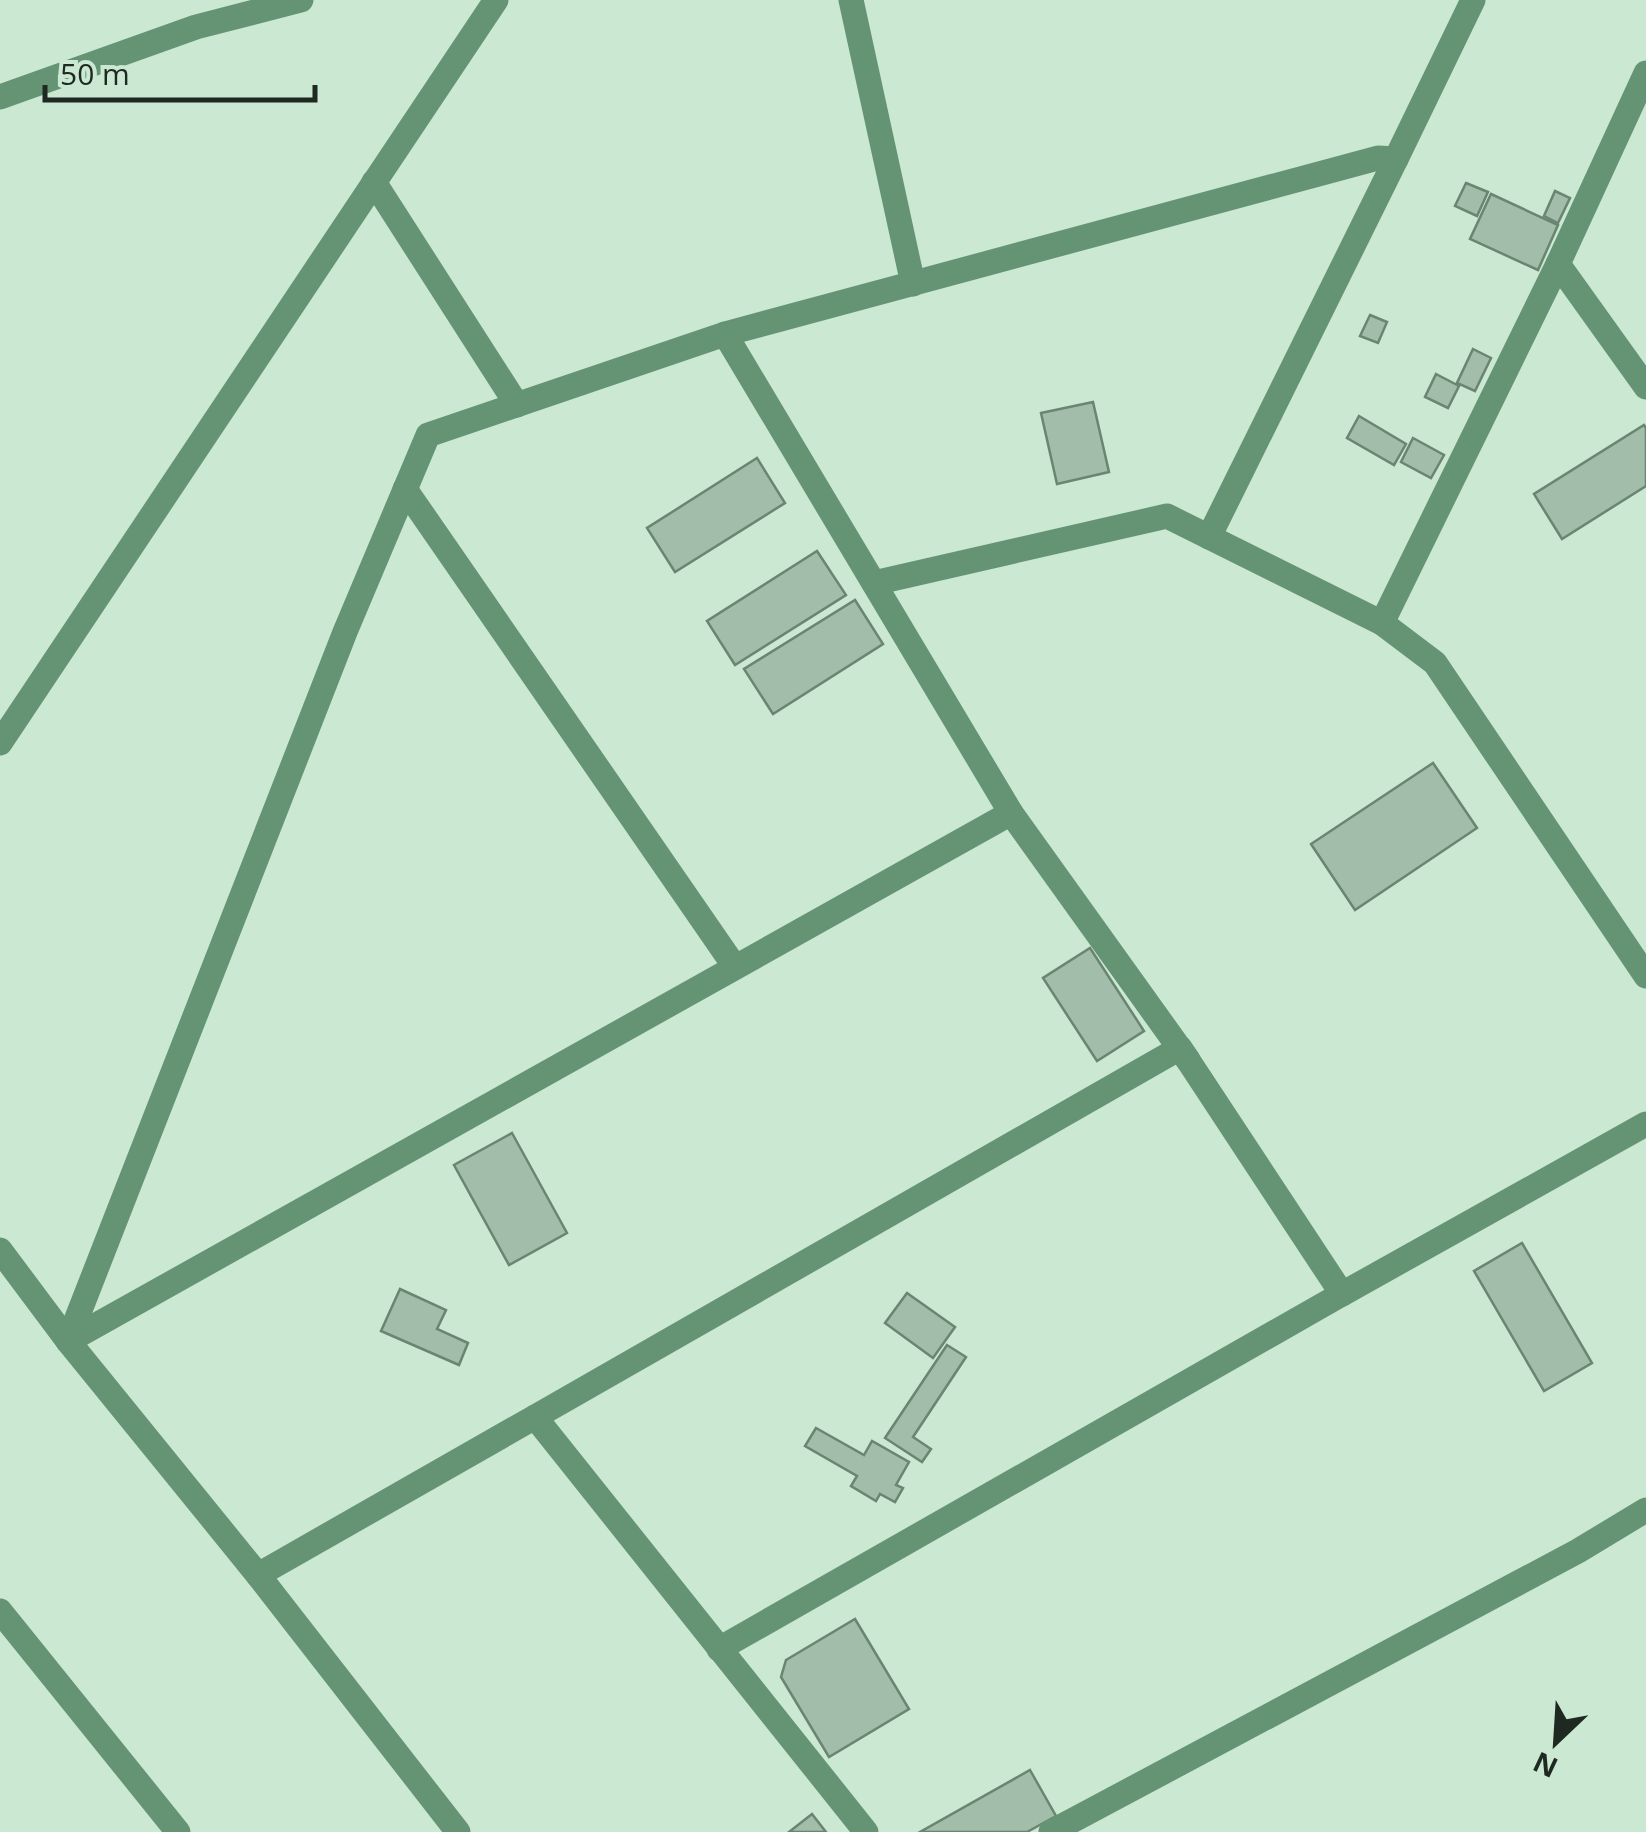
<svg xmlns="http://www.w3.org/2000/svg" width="1646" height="1832" viewBox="0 0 1646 1832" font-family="'Open Sans',sans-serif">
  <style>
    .building { fill: #a2beaa; stroke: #6a8572; stroke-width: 2.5 }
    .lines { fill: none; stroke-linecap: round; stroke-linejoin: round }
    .minor { stroke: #659474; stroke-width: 25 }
  </style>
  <rect width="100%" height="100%" fill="#cae8d2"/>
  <g class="building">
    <polygon points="1466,183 1488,192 1477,216 1455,206"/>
    <polygon points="1555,191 1570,198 1558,223 1544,216"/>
    <polygon points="1491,194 1558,225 1538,270 1470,239"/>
    <polygon points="1370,315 1387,322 1378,343 1360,336"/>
    <polygon points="1473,349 1491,358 1475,391 1457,383"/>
    <polygon points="1436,374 1459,386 1448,408 1425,397"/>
    <polygon points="1093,402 1109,472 1057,484 1041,413"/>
    <polygon points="1359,416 1406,444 1394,465 1347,438"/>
    <polygon points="1644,425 1646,428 1646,486 1562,539 1534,494"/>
    <polygon points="1413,438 1444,455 1431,478 1401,462"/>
    <polygon points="757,458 785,503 675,572 647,528"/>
    <polygon points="817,551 846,595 735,665 707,621"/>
    <polygon points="855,600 883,644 773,714 744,669"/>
    <polygon points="1433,763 1477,828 1355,910 1311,844"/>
    <polygon points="1090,948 1144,1031 1097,1061 1043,978"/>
    <polygon points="512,1133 567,1233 509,1265 454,1165"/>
    <polygon points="1522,1243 1592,1363 1544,1391 1474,1271"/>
    <polygon points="400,1289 446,1310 437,1329 468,1343 459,1365 381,1331"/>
    <polygon points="907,1293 955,1327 933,1358 885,1323"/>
    <polygon points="947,1345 966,1357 913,1437 931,1449 922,1462 885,1438"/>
    <polygon points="816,1428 864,1455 872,1441 909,1462 896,1485 903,1488 895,1502 880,1494 876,1501 851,1486 857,1476 805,1446"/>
    <polygon points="855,1619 909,1709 829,1757 781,1677 786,1660"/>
    <polygon points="1030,1770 1056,1816 1027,1832 920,1832"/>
    <polygon points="812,1814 826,1832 789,1832"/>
  </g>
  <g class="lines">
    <g class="minor">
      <polyline points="851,0 913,284"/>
      <polyline points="1646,73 1558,264 1646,387"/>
      <polyline points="0,97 196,27 301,0"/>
      <polyline points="374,182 517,405"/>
      <polyline points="725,334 1378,158 1396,159 1473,0"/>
      <polyline points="405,489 735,967"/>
      <polyline points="1209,537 1396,159"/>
      <polyline points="874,583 1167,516 1382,623 1435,663 1646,976"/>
      <polyline points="1382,623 1558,264"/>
      <polyline points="0,743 496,0"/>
      <polyline points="0,1250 68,1341 258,1575 458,1832"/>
      <polyline points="1342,1294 1646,1124"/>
      <polyline points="68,1341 345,632 428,435 725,334 1011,813"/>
      <polyline points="68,1341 1011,813 1188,1060"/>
      <polyline points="535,1417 1180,1048 1342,1294 719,1649"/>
      <polyline points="258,1575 535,1417 866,1832"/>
      <polyline points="0,1611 178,1832"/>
      <polyline points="1051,1832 1578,1551 1646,1510"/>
    </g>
  </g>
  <g transform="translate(1556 1742) rotate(205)" stroke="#cae8d2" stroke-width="8" paint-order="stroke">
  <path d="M0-8L18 38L0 25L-18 38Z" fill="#1d2921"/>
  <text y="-15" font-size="28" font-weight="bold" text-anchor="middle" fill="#1d2921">N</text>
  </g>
  <path d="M45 85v15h270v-15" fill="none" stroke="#1d2921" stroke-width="5"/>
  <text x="60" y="85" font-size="30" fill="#1d2921" stroke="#cae8d2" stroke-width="8" paint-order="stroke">50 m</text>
</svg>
